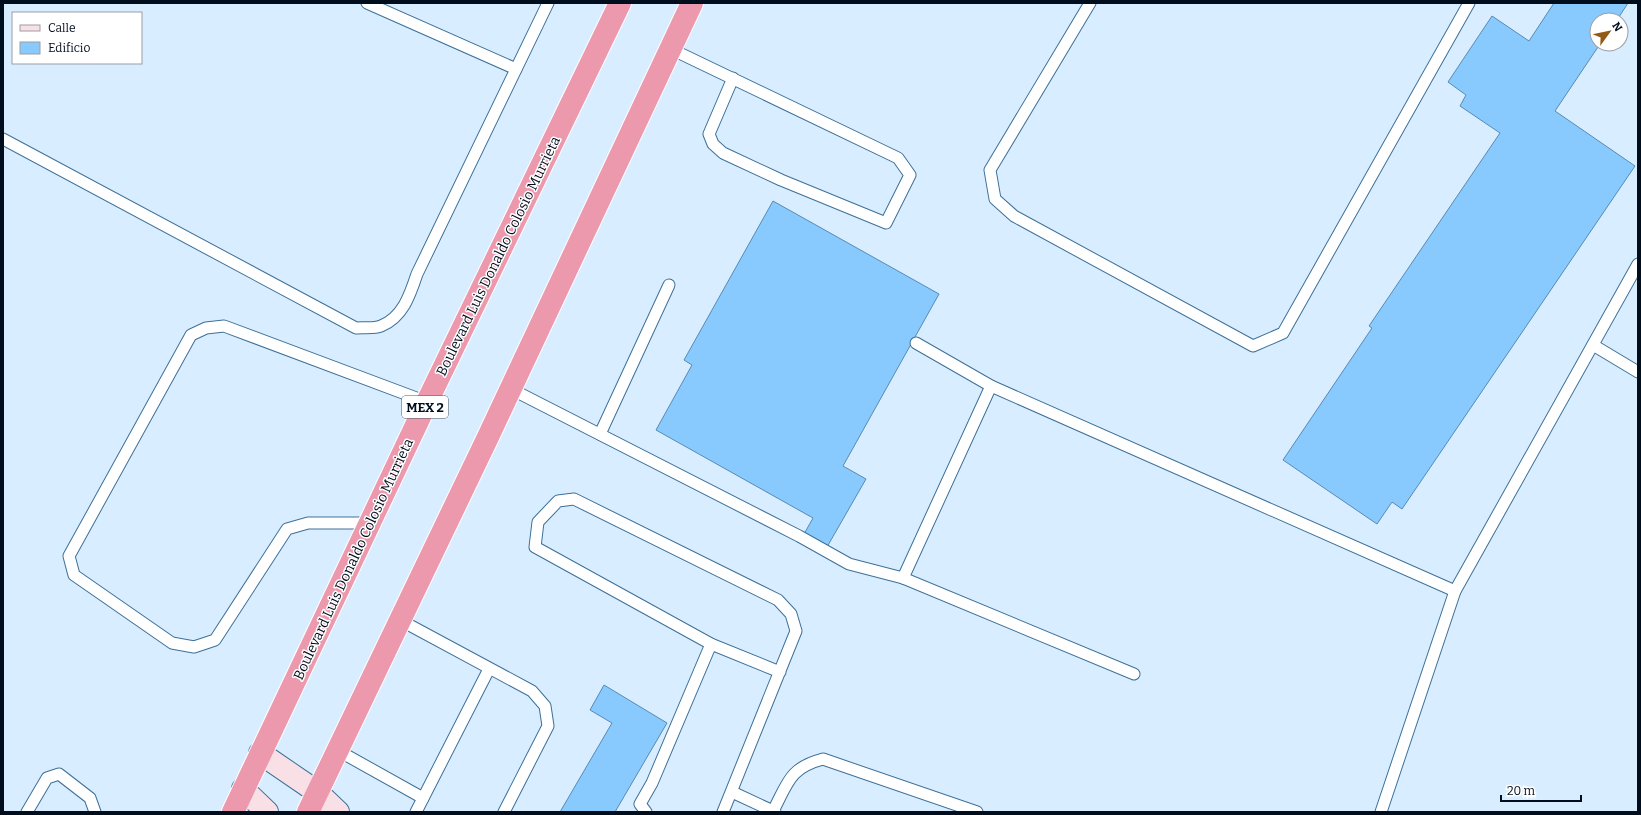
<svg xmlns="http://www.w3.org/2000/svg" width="1641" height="815" viewBox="0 0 1641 815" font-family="Bitter,serif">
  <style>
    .building { fill: #89cafe; stroke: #578ab3 }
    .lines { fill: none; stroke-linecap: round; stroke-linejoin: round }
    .lane-casing { stroke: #3e7097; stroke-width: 13 }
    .secondary-casing { stroke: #3e7097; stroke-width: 24 }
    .highway-casing { stroke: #fff; stroke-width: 24 }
    .lane { stroke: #fff; stroke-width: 11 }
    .secondary { stroke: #f9e0e6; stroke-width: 22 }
    .highway { stroke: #ec99ad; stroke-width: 22 }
    .labels { text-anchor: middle; stroke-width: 3; stroke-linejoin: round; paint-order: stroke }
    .shield { fill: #fff; stroke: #4c5660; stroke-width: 1 }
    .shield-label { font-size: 13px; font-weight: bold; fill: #000d1c }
    .street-label { font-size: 14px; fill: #000d1c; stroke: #fff }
  </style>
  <rect width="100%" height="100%" fill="#d8edff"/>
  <g class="building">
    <polygon points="1554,3 1628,3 1617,20 1597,20 1597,44 1600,44 1555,111 1635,166 1402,509 1392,502 1377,524 1283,460 1372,328 1369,326 1500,133 1460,106 1466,95 1448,82 1492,16 1529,41"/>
    <polygon points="773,201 939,294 843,466 866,479 827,547 804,534 813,518 656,430 692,365 684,360"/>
    <polygon points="604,685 667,723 615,812 560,812 612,723 590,710"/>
  </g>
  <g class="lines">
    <g class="lane-casing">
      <g id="lane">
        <polyline points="367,3 516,69"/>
        <polyline points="1090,3 990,170 995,199 1014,216 1253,346 1283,333 1469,3"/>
        <polyline points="671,49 898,158 910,175 886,223 781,180 723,153 713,144 709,134 733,78"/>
        <path d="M3,139l353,189c7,-1 18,1 25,-2 22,-9 29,-31 36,-52l131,-271"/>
        <polyline points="916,343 991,386"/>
        <polyline points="1593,345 1638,372"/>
        <polyline points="511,389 799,536 849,564 903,578 1134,674"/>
        <polyline points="600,434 669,285"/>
        <polyline points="370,523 308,523 287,529 215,640 194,647 172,643 74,575 69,556 191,335 206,328 224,326 427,402"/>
        <polyline points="903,578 991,386 1455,591 1381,812"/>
        <polyline points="1455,591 1638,264"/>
        <polyline points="400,620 532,691 545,706 548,726 504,812"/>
        <polyline points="337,750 423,798"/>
        <polyline points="732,792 775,812"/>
        <path d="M773,811c15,-28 16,-43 50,-52l154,53"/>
        <polyline points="27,812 47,778 59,774 90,798 95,812"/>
        <polyline points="416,812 489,669"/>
        <polyline points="646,812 640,804 652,783 711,644"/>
        <polyline points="723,812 796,631 791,614 778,600 574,499 558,501 538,522 535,547 711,644 780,672"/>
      </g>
    </g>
    <g class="secondary-casing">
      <g id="secondary">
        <polyline points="260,753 317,792 338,812"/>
        <polyline points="243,789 267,812"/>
      </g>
    </g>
    <g class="highway-casing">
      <g id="highway">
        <polyline points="233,812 427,402 620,3"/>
        <polyline points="308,812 488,437 692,3"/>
      </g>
    </g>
    <use href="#lane" class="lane"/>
    <use href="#secondary" class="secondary"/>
    <use href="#highway" class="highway"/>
  </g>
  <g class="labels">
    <rect class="shield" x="402" y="396" width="46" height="22" rx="3"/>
    <g class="shield-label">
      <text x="425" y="412">MEX 2</text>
    </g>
    <g class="street-label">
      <text transform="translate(498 256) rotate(-64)" y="5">Boulevard Luis Donaldo Colosio Murrieta</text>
      <text transform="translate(353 559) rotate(-65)" y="5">Boulevard Luis Donaldo Colosio Murrieta</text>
    </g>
  </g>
  <rect width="1641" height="815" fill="none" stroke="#000d1c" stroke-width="8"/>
  <rect x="12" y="12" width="130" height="52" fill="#ffffff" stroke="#999ea4"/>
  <rect x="20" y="25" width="20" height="6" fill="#f9e0e6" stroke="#999ea4"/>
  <text x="48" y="32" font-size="12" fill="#000d1c">Calle</text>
  <rect x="20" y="42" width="20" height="12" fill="#89cafe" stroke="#999ea4"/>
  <text x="48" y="52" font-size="12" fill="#000d1c">Edificio</text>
  <g transform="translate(1609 32) rotate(57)"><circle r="19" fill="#ffffff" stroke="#999ea4"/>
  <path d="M0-3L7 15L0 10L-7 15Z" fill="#935a16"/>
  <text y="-6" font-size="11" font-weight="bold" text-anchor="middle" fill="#000d1c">N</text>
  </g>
  <path d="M1501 795v6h80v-6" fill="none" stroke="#000d1c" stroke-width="2"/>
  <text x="1507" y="795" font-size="12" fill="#000d1c" stroke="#ffffff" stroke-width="3" paint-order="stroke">20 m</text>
</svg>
